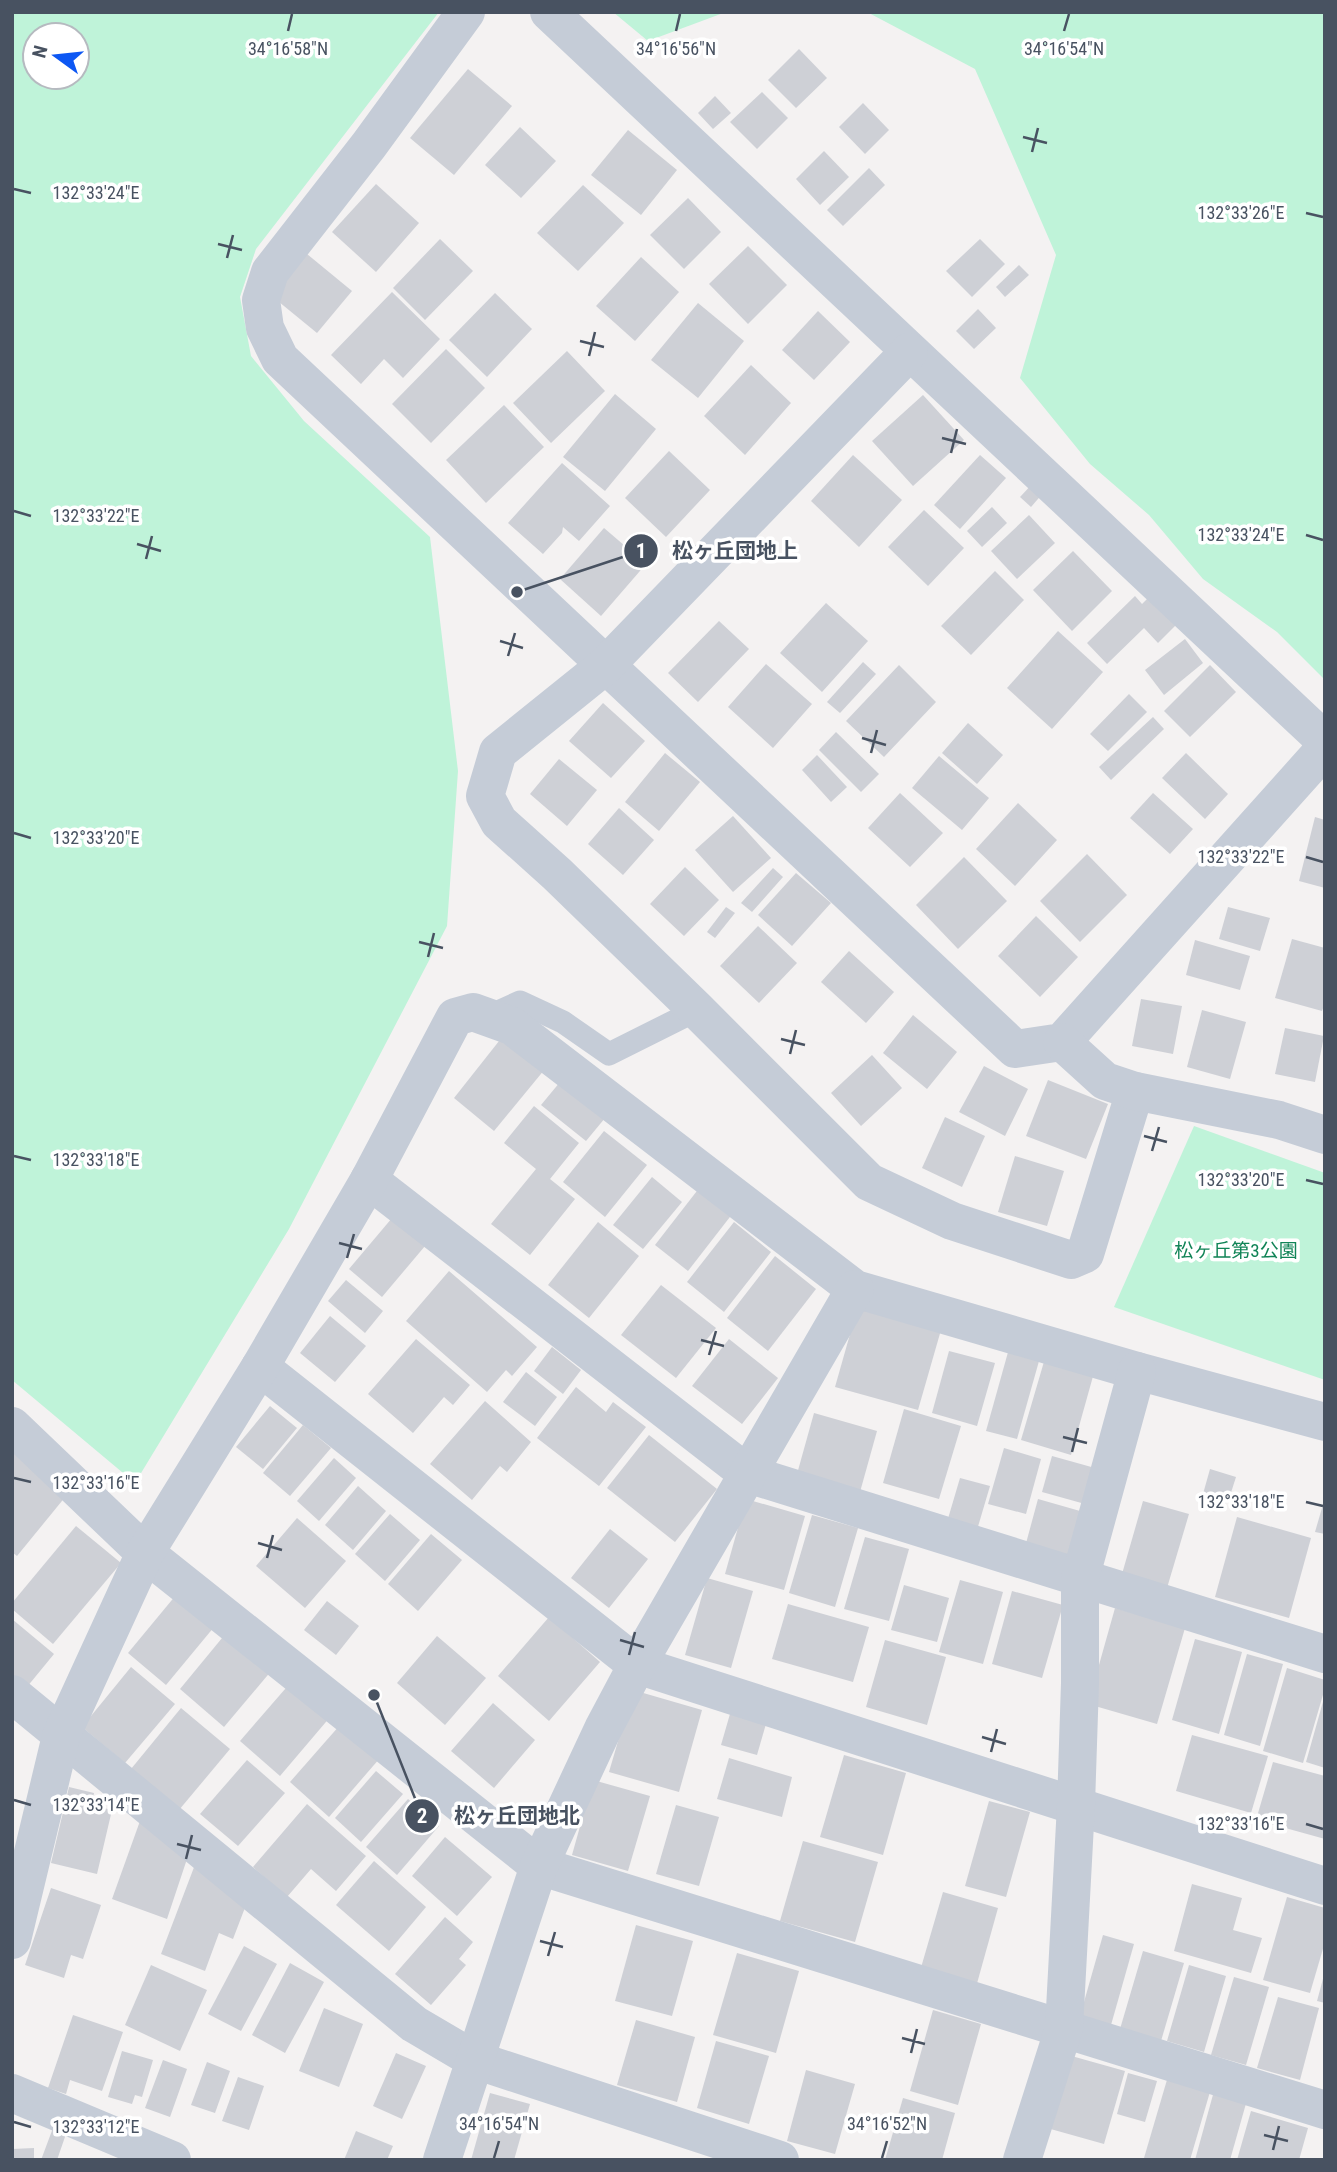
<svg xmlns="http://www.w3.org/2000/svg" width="1337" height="2172" viewBox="0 0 1337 2172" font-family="'Roboto Condensed','Noto Sans JP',sans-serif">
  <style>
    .green { fill: #bff3d9; fill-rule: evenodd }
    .building { fill: #ced0d6 }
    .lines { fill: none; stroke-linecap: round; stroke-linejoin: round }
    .service { stroke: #c5ccd7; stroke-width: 23 }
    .minor { stroke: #c5ccd7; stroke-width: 38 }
    .ticks { fill: none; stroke: #485261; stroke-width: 2.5 }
    .labels { text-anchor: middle; stroke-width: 7; stroke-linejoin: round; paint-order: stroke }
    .park-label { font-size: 19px; fill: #118457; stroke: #fff }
    .ticks-label { font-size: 18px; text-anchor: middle; fill: #485261; stroke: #fff; stroke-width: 7; stroke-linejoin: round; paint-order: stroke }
    .leader { fill: none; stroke: #485261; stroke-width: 2.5 }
    .callout-dot { fill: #485261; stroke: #fff; stroke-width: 2.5 }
    .mark-label { font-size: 21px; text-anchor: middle; font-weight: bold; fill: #fff }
    .callout-label { font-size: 21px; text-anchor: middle; font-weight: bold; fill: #485261; stroke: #fff; stroke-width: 7; stroke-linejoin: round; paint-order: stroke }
  </style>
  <rect width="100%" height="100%" fill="#f4f2f2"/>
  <g class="green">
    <path d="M12,12h427l-183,237 -16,48 11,59 53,65 126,116 28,234 -11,155 -158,303 -154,254 -123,-103zM35,35h42v42h-42z"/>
    <polygon points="613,12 726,12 648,41"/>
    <polygon points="867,12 1325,12 1325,680 1277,632 1203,579 1149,515 1090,464 1020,378 1056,255 975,69"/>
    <polygon points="1194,1126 1325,1173 1325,1380 1114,1307"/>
  </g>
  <g class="building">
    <polygon points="799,49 827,78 796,108 768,80"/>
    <polygon points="468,69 512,106 454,175 410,138"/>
    <polygon points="762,92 788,118 757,149 730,122"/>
    <polygon points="715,96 731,113 713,129 698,113"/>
    <polygon points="863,103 889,130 865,154 839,127"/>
    <polygon points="520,127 556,161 521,198 485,165"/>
    <polygon points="628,130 677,170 641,215 591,175"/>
    <polygon points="824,151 849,177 820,205 796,179"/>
    <polygon points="869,168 885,185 843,226 827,210"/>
    <polygon points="376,184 419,223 376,272 332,232"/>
    <polygon points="583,185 624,223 578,271 537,233"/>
    <polygon points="688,198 721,232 684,269 650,235"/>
    <polygon points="440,239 473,271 425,320 393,288"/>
    <polygon points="980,239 1005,264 972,297 946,271"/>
    <polygon points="748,246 787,285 748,324 709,284"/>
    <polygon points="307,254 352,291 317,333 273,297"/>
    <polygon points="641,257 679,292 635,341 596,306"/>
    <polygon points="1019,265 1029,275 1005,297 996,287"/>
    <polygon points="392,292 440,339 403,378 384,359 361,384 331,355"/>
    <polygon points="495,293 532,329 487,377 449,340"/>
    <polygon points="698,303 744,341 698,398 651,360"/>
    <polygon points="978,309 996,328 974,349 956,331"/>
    <polygon points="818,311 850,342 814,380 782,350"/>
    <polygon points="446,349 485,388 431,443 392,404"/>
    <polygon points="567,351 605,391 551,443 513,403"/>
    <polygon points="751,365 791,403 745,455 704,416"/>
    <polygon points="615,394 656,429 605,491 563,457"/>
    <polygon points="923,395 964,440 913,486 872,441"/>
    <polygon points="504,405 544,447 486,503 446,460"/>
    <polygon points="669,451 710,490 666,537 625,498"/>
    <polygon points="853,455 902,500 859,547 811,501"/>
    <polygon points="980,455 1006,478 960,529 934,505"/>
    <polygon points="562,463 610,506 579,541 563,527 562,533 543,554 508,523"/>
    <polygon points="1034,482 1044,492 1031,507 1020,497"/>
    <polygon points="992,507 1007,523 982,547 967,531"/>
    <polygon points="924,510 964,548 928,586 888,547"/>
    <polygon points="1029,515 1055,543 1017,579 991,551"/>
    <polygon points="604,528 646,564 601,616 560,579"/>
    <polygon points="1073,551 1112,591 1072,631 1033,590"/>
    <polygon points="995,571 1024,600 971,655 941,626"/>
    <polygon points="1155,591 1182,619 1158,643 1144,628 1107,664 1087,643 1135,596 1142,604"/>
    <polygon points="826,603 868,641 822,692 780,653"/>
    <polygon points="719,621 749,649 698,702 668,673"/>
    <polygon points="1058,631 1103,672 1052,729 1007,688"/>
    <polygon points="1185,639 1203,663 1164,695 1145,670"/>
    <polygon points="863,662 876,674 840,713 827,702"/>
    <polygon points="766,664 812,704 773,748 728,707"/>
    <polygon points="899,665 936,702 884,757 846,721"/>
    <polygon points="1210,665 1236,692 1190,737 1164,711"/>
    <polygon points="1129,694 1147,712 1108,751 1090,734"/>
    <polygon points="603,703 645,741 611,778 569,741"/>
    <polygon points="1153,717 1164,729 1111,780 1099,767"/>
    <polygon points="968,723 1003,755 977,784 942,753"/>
    <polygon points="836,732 879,774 861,792 819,750"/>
    <polygon points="665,753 700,782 659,831 625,802"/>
    <polygon points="1186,753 1228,794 1205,819 1162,778"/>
    <polygon points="817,755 847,787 831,802 802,770"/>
    <polygon points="939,756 989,798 962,830 912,788"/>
    <polygon points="559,759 597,790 567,826 530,794"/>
    <polygon points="900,793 943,833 910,867 868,828"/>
    <polygon points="1153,793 1193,829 1170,854 1130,818"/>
    <polygon points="1018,803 1057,840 1015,886 976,849"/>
    <polygon points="619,808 654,840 623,875 588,844"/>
    <polygon points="733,816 771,858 733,892 695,850"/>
    <polygon points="1315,817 1325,820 1325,888 1299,881"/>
    <polygon points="1087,854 1127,895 1080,942 1040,901"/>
    <polygon points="964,857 1007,901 958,949 916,905"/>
    <polygon points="685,867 719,900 684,936 650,904"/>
    <polygon points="773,868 783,877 752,912 741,903"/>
    <polygon points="796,873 831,903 792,946 758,915"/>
    <polygon points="726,907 735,913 715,938 707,932"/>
    <polygon points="1228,907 1270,918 1260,951 1219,939"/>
    <polygon points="1036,916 1078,957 1040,997 998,956"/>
    <polygon points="758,926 797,963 759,1003 720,966"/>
    <polygon points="1292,939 1325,948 1325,1003 1322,1011 1275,998"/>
    <polygon points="1195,940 1250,956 1240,990 1186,975"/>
    <polygon points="849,951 894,992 866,1023 821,982"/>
    <polygon points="1141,999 1182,1006 1173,1054 1132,1046"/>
    <polygon points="1202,1010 1246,1022 1230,1079 1187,1067"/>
    <polygon points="913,1015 957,1052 927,1089 883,1053"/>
    <polygon points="1285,1028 1324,1036 1315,1082 1275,1074"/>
    <polygon points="503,1036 545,1069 494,1131 454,1098"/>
    <polygon points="872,1055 902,1088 861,1126 831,1093"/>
    <polygon points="984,1066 1028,1089 1005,1136 959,1112"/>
    <polygon points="570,1070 615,1106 586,1141 541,1105"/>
    <polygon points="1048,1080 1108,1104 1086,1159 1026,1136"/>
    <polygon points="534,1106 579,1143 550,1179 575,1199 530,1255 491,1224 536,1169 504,1143"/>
    <polygon points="945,1117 985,1136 962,1187 922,1168"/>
    <polygon points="604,1131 647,1165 605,1217 563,1182"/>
    <polygon points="1015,1156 1064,1171 1047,1226 998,1212"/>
    <polygon points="652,1177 682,1202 643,1249 613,1225"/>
    <polygon points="700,1187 733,1213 688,1271 655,1245"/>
    <polygon points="392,1218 425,1246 382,1297 349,1269"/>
    <polygon points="598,1222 639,1256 589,1318 548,1285"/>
    <polygon points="734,1222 771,1252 724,1312 687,1282"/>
    <polygon points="775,1256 816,1289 768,1351 727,1318"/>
    <polygon points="449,1271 537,1347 512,1376 506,1370 487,1392 406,1321"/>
    <polygon points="346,1280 383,1311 365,1333 328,1301"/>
    <polygon points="661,1285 716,1328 676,1378 621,1335"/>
    <polygon points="860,1299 943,1323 918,1410 835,1387"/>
    <polygon points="330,1316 366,1346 335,1382 300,1353"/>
    <polygon points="416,1339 470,1385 453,1405 444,1397 413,1433 368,1394"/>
    <polygon points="729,1339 778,1378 742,1424 692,1386"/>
    <polygon points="1010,1345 1041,1354 1017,1439 986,1431"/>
    <polygon points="552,1347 581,1370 563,1394 534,1371"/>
    <polygon points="1048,1348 1097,1362 1071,1455 1021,1440"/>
    <polygon points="949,1351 995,1363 977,1426 932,1413"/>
    <polygon points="526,1372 557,1397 535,1426 503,1402"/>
    <polygon points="576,1387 606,1412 613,1402 646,1427 599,1486 537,1438"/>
    <polygon points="485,1401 531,1442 507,1472 500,1466 472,1500 430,1464"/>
    <polygon points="270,1406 297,1428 263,1469 236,1447"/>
    <polygon points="904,1409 961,1426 939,1499 883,1483"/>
    <polygon points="814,1413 877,1431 860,1492 797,1474"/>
    <polygon points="303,1425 331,1448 290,1496 263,1473"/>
    <polygon points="649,1435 717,1489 675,1542 607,1488"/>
    <polygon points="1004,1448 1041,1459 1026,1514 988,1504"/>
    <polygon points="14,1453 66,1496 17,1556 12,1552 12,1455"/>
    <polygon points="1052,1456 1095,1468 1085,1504 1042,1492"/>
    <polygon points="334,1458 356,1478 319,1521 297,1501"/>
    <polygon points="1210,1469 1236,1477 1228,1502 1203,1494"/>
    <polygon points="960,1478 990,1486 977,1530 947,1522"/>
    <polygon points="358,1486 386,1511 353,1550 325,1525"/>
    <polygon points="746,1499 805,1516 784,1590 725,1574"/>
    <polygon points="1038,1499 1080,1511 1067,1558 1025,1547"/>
    <polygon points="1143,1501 1189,1514 1167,1588 1122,1574"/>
    <polygon points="1324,1501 1325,1501 1325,1534 1315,1532"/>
    <polygon points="390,1514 420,1540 385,1581 355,1554"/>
    <polygon points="812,1515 858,1528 835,1607 789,1593"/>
    <polygon points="1237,1517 1311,1538 1289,1618 1215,1597"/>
    <polygon points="297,1518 346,1561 305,1608 256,1566"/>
    <polygon points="76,1526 121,1563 53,1644 12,1609 12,1603"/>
    <polygon points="610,1529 648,1559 609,1608 571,1578"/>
    <polygon points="431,1534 462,1560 418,1611 388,1584"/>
    <polygon points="865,1537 909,1549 889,1621 844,1609"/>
    <polygon points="707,1578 753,1591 731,1668 685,1655"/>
    <polygon points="960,1580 1003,1592 983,1664 939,1652"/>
    <polygon points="904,1585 949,1598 937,1642 891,1630"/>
    <polygon points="181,1589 219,1621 166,1685 128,1653"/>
    <polygon points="1012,1591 1063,1605 1042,1678 992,1664"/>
    <polygon points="327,1601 359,1626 336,1655 304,1630"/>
    <polygon points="788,1604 869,1627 853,1682 772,1659"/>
    <polygon points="1115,1608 1185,1628 1157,1724 1088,1704"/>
    <polygon points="549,1617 600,1662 549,1721 498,1676"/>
    <polygon points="12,1619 54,1654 22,1693 12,1684"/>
    <polygon points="227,1632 272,1670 224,1727 180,1689"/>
    <polygon points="437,1636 486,1678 445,1725 397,1683"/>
    <polygon points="1195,1639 1242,1652 1219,1734 1172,1720"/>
    <polygon points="885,1640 946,1657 927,1725 866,1707"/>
    <polygon points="1247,1654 1283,1664 1260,1746 1224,1735"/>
    <polygon points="131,1667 175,1704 125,1763 82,1727"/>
    <polygon points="1287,1668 1325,1680 1325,1688 1303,1763 1263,1751"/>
    <polygon points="292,1681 331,1716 280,1776 240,1741"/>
    <polygon points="633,1690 702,1710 679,1792 609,1772"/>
    <polygon points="1324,1698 1325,1698 1325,1768 1306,1762"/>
    <polygon points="493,1703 535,1740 494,1788 451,1751"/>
    <polygon points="732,1707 768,1717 757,1755 721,1745"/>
    <polygon points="181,1708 230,1749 179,1810 131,1769"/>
    <polygon points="340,1725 380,1758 329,1817 290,1782"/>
    <polygon points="1192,1735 1268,1756 1251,1813 1176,1791"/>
    <polygon points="844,1755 906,1773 883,1855 820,1837"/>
    <polygon points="729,1758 792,1777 782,1817 717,1799"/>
    <polygon points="247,1760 285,1793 238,1846 200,1814"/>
    <polygon points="1273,1762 1325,1776 1325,1839 1256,1820"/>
    <polygon points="376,1771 403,1794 361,1842 335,1818"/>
    <polygon points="593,1780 650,1796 628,1871 572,1855"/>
    <polygon points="69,1787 94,1793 92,1805 112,1810 97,1874 51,1863"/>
    <polygon points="408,1799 439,1826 397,1875 366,1847"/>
    <polygon points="989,1801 1030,1812 1006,1897 965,1886"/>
    <polygon points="307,1804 366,1856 336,1891 311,1869 287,1897 253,1867"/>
    <polygon points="676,1805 719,1817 699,1886 656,1874"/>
    <polygon points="140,1821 187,1859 167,1919 112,1899"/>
    <polygon points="445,1837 492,1877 457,1916 412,1876"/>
    <polygon points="803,1841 878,1862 855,1942 780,1921"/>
    <polygon points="374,1861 426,1907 389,1951 336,1905"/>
    <polygon points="196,1862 246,1905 233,1939 219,1933 205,1971 161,1954"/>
    <polygon points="1192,1884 1242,1898 1233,1930 1262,1938 1251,1973 1174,1951"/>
    <polygon points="51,1888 101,1905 83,1959 71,1955 64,1978 25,1965"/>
    <polygon points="943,1892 998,1908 976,1987 920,1971"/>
    <polygon points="1287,1897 1325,1908 1325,1942 1310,1993 1263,1980"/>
    <polygon points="445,1917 473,1942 459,1959 466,1965 431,2005 395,1974"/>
    <polygon points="636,1925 693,1941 672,2016 615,2001"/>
    <polygon points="1103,1935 1134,1944 1111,2025 1080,2016"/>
    <polygon points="244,1946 277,1964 241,2031 208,2014"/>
    <polygon points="1143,1951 1184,1963 1161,2041 1120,2029"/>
    <polygon points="737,1953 799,1971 776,2053 713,2035"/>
    <polygon points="290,1963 324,1982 285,2053 252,2035"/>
    <polygon points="151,1965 207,1990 180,2051 125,2025"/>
    <polygon points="1189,1965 1226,1976 1204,2052 1167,2041"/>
    <polygon points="1324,1975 1325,1975 1325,2003 1317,2001"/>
    <polygon points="1234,1977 1269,1987 1246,2065 1211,2055"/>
    <polygon points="1278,1997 1319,2008 1300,2080 1257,2068"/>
    <polygon points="324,2008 363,2024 339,2087 299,2071"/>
    <polygon points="933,2010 981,2024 958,2105 910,2091"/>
    <polygon points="73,2015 123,2032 102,2091 70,2080 66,2094 48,2088"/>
    <polygon points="636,2020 695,2037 677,2102 617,2085"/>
    <polygon points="716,2041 769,2056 749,2124 697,2108"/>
    <polygon points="122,2051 153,2060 142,2097 135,2095 132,2104 108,2097"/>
    <polygon points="396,2053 426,2066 402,2119 373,2106"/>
    <polygon points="1068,2055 1125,2071 1104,2144 1047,2128"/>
    <polygon points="163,2060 187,2069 170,2117 145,2108"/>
    <polygon points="207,2062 230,2071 215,2113 191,2105"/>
    <polygon points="806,2070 855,2084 835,2154 787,2141"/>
    <polygon points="1128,2073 1157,2081 1145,2122 1117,2114"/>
    <polygon points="1169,2073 1212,2085 1190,2160 1144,2158"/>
    <polygon points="238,2077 264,2086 249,2130 222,2121"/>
    <polygon points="1214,2091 1247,2100 1230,2160 1195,2160"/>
    <polygon points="490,2093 530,2104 514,2160 471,2160"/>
    <polygon points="903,2098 955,2113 942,2160 885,2160"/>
    <polygon points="1251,2111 1308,2128 1299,2160 1237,2160"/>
    <polygon points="53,2128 66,2134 57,2160 41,2160"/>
    <polygon points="356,2131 393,2146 387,2160 344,2160"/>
    <polygon points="34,2148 34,2160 12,2160 12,2149"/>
  </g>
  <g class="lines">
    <polyline class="service" points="487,1017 520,1002 563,1022 609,1054 697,1010"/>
    <g class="minor">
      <polyline points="466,12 369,145 270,272 261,300 265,328 280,359 1015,1049 1062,1042 1321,753 1321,737 549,12"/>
      <polyline points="909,352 606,665 498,752 485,796 499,822 557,874 697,1010 869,1182 952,1221 1071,1260 1085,1254 1135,1091"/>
      <polyline points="1062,1042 1105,1081 1135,1091 1279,1120 1325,1135"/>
      <polyline points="369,1180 748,1474 1325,1654"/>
      <polyline points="260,1367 637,1665 1325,1886"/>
      <polyline points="12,1426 145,1553 539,1866 1325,2110"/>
      <polyline points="12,1694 414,2024 475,2060 780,2160"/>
      <polyline points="12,1940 61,1736 145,1553 260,1367 369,1180 455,1017 473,1012 512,1026 855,1289 1137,1371 1325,1422"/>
      <polyline points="12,2093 172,2160"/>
      <polyline points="442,2160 539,1866 603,1729 637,1665 855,1289"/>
      <polyline points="1022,2160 1064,2028 1076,1805 1080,1683 1080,1579 1137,1371"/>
    </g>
  </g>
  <path class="ticks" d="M288,31l4,-17M676,31l4,-17M1064,31l5,-17M1023,137l24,6M1032,152l6,-24M14,189l17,4M1306,213l17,4M218,244l24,6M227,258l6,-23M580,341l24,6M589,356l6,-24M942,438l24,6M951,453l6,-24M14,511l17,5M1306,535l17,5M137,544l24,7M146,559l6,-23M500,641l23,7M508,656l7,-23M862,738l24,7M871,753l6,-23M14,833l17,5M1306,857l17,5M419,942l24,6M428,957l6,-24M781,1039l24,6M790,1054l6,-24M1144,1136l23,6M1152,1151l7,-24M14,1156l17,4M1306,1180l17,4M339,1243l23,6M347,1258l7,-24M701,1340l23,6M709,1355l7,-24M1063,1437l24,6M1072,1452l6,-24M14,1478l17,4M1306,1502l17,4M258,1543l24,7M267,1558l6,-23M620,1640l24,7M629,1655l6,-23M982,1737l24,7M991,1752l6,-23M14,1800l17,5M1306,1824l17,5M177,1844l24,6M186,1859l6,-24M540,1941l23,6M548,1956l7,-24M902,2038l23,6M911,2053l6,-24M14,2122l17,5M1264,2135l24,6M1273,2150l6,-24M494,2158l5,-17M882,2158l5,-17"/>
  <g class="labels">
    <g class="park-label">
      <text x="1236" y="1257">松ヶ丘第3公園</text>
    </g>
  </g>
  <g class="ticks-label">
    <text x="288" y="55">34°16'58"N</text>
    <text x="676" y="55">34°16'56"N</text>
    <text x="1064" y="55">34°16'54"N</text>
    <text x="96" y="199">132°33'24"E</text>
    <text x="1241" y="219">132°33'26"E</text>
    <text x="96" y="522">132°33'22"E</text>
    <text x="1241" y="541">132°33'24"E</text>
    <text x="96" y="844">132°33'20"E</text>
    <text x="1241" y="863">132°33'22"E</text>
    <text x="96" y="1166">132°33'18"E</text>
    <text x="1241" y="1186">132°33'20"E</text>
    <text x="96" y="1489">132°33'16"E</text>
    <text x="1241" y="1508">132°33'18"E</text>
    <text x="96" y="1811">132°33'14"E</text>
    <text x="1241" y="1830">132°33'16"E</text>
    <text x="499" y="2130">34°16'54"N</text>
    <text x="887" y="2130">34°16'52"N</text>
    <text x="96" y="2133">132°33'12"E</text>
  </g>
  <path class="leader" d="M517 592L641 551M374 1695L422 1816"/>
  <g class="callout-dot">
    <circle cx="517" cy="592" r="7"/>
    <circle cx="374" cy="1695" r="7"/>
    <circle cx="641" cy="551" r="18"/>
    <circle cx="422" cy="1816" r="18"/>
  </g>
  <g class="mark-label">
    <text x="641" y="558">1</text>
    <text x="422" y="1823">2</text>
  </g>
  <g class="callout-label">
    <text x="735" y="558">松ヶ丘団地上</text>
    <text x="517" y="1823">松ヶ丘団地北</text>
  </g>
  <rect width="1337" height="2172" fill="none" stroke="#485261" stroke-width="28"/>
  <g transform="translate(56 56) rotate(285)"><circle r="33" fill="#ffffff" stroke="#b6bac0" stroke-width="2"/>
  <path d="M0-5L12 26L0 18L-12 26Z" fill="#0d57f3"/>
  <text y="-10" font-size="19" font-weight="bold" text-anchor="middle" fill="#485261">N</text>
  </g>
</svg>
